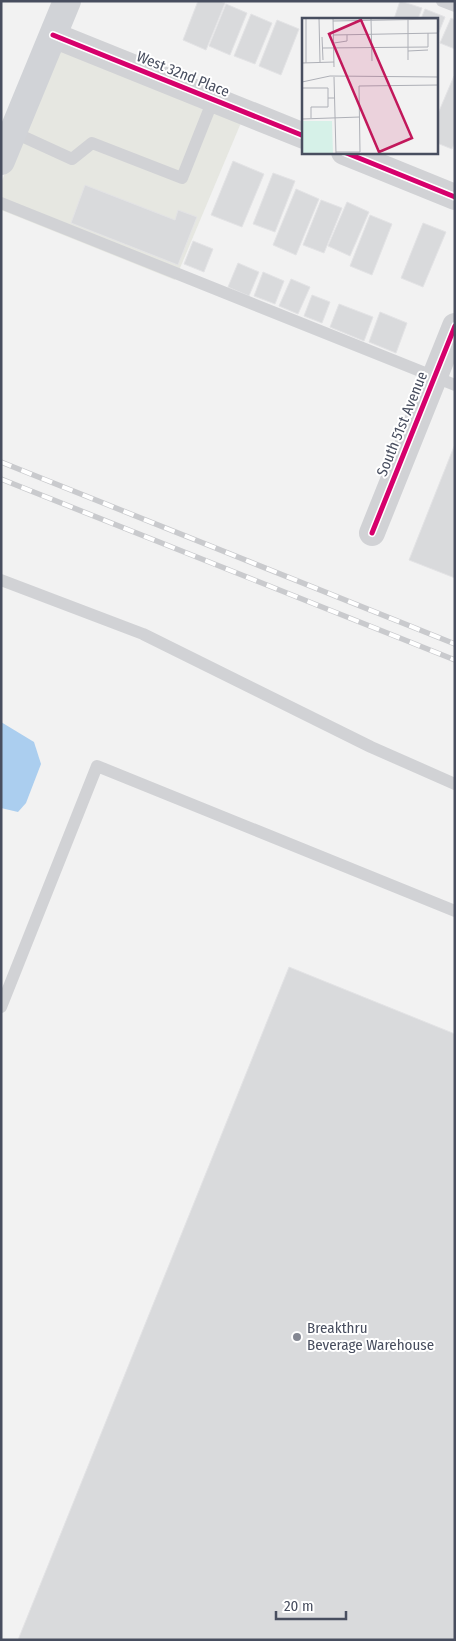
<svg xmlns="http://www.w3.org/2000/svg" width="456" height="1641" viewBox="0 0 456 1641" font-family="'Fira Sans Condensed',sans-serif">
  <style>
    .commercial { fill: #e6e7e1 }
    .water { fill: #abceef }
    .building { fill: #d9dadc; stroke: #e3e3e5 }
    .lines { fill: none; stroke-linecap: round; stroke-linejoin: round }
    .service { stroke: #d1d2d5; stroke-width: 12 }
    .minor { stroke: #d1d2d5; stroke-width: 26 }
    .secondary { stroke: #d1d3d7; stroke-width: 28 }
    .rail-casing { stroke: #c9cacd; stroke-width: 5.5 }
    .rail { stroke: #fff; stroke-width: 4; stroke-dasharray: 11; stroke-linecap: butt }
    .cycleway-casing { stroke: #fff; stroke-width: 8 }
    .cycleway { stroke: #d6006c; stroke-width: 5 }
    .poi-dot { fill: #848792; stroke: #fff; stroke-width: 2 }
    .labels { text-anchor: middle; stroke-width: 4; stroke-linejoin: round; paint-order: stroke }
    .street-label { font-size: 15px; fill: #484e5f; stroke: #fff }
    .poi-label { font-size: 15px; fill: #484e5f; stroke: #fff; text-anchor: start }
    .inset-road { fill: none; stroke: #aeb0b7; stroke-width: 1 }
    .view { fill: #c2185b; fill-opacity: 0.15; stroke: #c2185b; stroke-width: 2.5 }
    .inset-edge { fill: none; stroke: #484e5f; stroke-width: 2.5 }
  </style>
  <rect width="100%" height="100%" fill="#f2f2f2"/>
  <polygon class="commercial" points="58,43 243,118 175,280 1,210 1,183"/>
  <polygon class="water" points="1,722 34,742 41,764 26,803 18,812 1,808"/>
  <g class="building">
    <polygon points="198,1 220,1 225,3 206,50 183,40"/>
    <polygon points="400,1 422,8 418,19 394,19"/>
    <polygon points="226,4 247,13 230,55 209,46"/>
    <polygon points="425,9 445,17 437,37 437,19 421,19"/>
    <polygon points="251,14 272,23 255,64 234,56"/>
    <polygon points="451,18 455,20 455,49 440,43"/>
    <polygon points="277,20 299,29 281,75 259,66"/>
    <polygon points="454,76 455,142 452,149 437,143 437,116"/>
    <polygon points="233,161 264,174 242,227 211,215"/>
    <polygon points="273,173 295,181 275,232 253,224"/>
    <polygon points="85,185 175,220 178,210 197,217 178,265 71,223"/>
    <polygon points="296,189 319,199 296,255 273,245"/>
    <polygon points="321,200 342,208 324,253 303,245"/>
    <polygon points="347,202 369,212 350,256 328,246"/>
    <polygon points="370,215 392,224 372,275 350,266"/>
    <polygon points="423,223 446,232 423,287 401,278"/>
    <polygon points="193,241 213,249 204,272 184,264"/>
    <polygon points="238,263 259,272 249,296 228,287"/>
    <polygon points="263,272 284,281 275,304 254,296"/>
    <polygon points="291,279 310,287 298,314 279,306"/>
    <polygon points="312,295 330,302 322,323 304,316"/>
    <polygon points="339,304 373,317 364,341 330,327"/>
    <polygon points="380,312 407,323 396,353 369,342"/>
    <polygon points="455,444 455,578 409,560"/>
    <polygon points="289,967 455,1034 455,1640 18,1640"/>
  </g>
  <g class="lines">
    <g class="service">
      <polyline points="442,1 455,6"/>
      <polyline points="13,132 72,159 92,143 182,178 213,100"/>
      <polyline points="1,203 455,385"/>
      <polyline points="1,580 143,634 371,747 455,784"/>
      <polyline points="1,1007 97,766 455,911"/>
    </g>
    <g class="minor">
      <polyline points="53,35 304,136"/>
      <polyline points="344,152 455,197"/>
      <polyline points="372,533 455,326"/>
    </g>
    <polyline class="secondary" points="1,161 67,1"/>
    <g class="rail-casing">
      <g id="rail">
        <polyline points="1,462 455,644"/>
        <polyline points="1,479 455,660"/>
      </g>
    </g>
    <use href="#rail" class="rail"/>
    <g class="cycleway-casing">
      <g id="cycleway">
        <polyline points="53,35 304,136"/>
        <polyline points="344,152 455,197"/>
        <polyline points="372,533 455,326"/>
      </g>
    </g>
    <use href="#cycleway" class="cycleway"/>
  </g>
  <circle class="poi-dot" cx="297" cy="1337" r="5"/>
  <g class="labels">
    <g class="street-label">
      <text transform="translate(183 74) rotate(22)" y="5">West 32nd Place</text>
      <text transform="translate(402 424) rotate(-68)" y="5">South 51st Avenue</text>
    </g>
    <g class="poi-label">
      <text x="307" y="1333">Breakthru<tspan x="307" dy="17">Beverage Warehouse</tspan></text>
    </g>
  </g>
  <g transform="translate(302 18)">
    <rect width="136" height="136" fill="#f2f2f2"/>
    <path d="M0,103h30l1,33h-31z" fill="#d6f1e8"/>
    <path class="inset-road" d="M4,0v45M17,0l1,44M31,0l1,49M69,1l1,42M106,1v41M31,3l106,-2M31,17l106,-2M20,19l1,23M32,25l13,-2v-6M21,30l105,-1v-14M106,33l20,-1M0,45l32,-1M32,59l2,77M0,64l28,-6 109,1M0,70h26v10M9,100v-11h17v-9h7M0,101l58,-2M34,134h24M58,134l-1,-66 80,-1"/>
    <path class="view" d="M59,2l51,118 -33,14 -50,-118z"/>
    <rect width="136" height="136" class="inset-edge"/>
  </g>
  <rect width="456" height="1641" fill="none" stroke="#484e5f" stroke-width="5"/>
  <path d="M276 1611v8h70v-8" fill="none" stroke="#484e5f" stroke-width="2.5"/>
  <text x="284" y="1611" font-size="15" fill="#484e5f" stroke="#ffffff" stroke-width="4" paint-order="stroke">20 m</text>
</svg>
